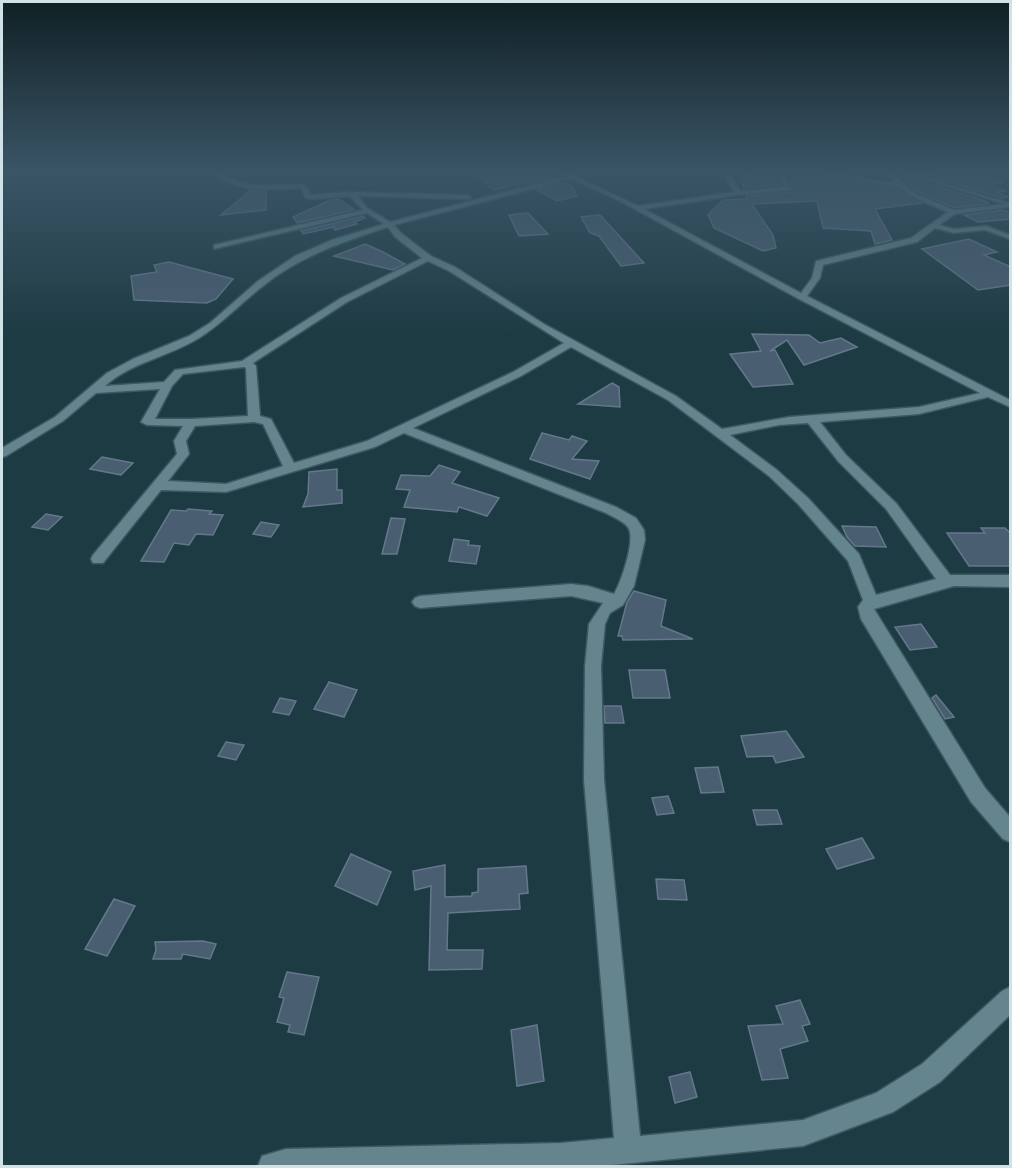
<svg xmlns="http://www.w3.org/2000/svg" width="1012" height="1168" viewBox="0 0 1012 1168" font-family="Helvetica,sans-serif">
  <style>
    .building { fill: #4a5e71; stroke: #64788c; stroke-width: 1.5 }
    .lines { fill: none; stroke-linecap: round; stroke-linejoin: round }
    .street-casing { stroke: #3d585f; stroke-width: 3 }
    .street { fill: #65858e; fill-rule: evenodd }
  </style>
  <rect width="100%" height="100%" fill="#1d3b43"/>
  <g class="building">
    <polygon points="475,173 553,173 554,177 493,190"/>
    <polygon points="794,173 820,173 822,175 898,190 922,203 875,209 892,240 875,244 871,231 823,228 817,201 752,204 773,235 776,248 763,251 714,228 708,215 723,200 747,199 746,196 791,192 793,189 789,180 794,181"/>
    <polygon points="919,173 973,173 1003,182 992,185 1007,191 996,192 1009,197 1002,198"/>
    <polygon points="740,174 770,177 778,180 781,185 744,188"/>
    <polygon points="900,175 988,202 986,202 989,204 954,208 914,190"/>
    <polygon points="564,183 572,186 577,196 557,201 537,190"/>
    <polygon points="251,190 266,191 266,210 221,215"/>
    <polygon points="339,199 354,210 297,223 293,217 330,200"/>
    <polygon points="1003,210 1011,213 1011,219 978,222 964,215"/>
    <polygon points="528,213 548,234 519,236 509,215"/>
    <polygon points="600,215 644,263 621,266 599,236 590,233 581,217"/>
    <polygon points="363,216 365,218 354,222 357,224 335,230 334,227 303,234 301,231"/>
    <polygon points="969,239 997,252 984,255 1011,267 1011,285 978,290 922,249"/>
    <polygon points="365,244 383,252 405,264 393,270 334,256"/>
    <polygon points="169,262 233,279 216,299 207,303 134,300 131,276 157,272 154,265"/>
    <polygon points="752,334 809,335 820,343 841,338 857,347 804,365 787,340 770,351 775,350 793,384 753,387 730,354 761,351"/>
    <polygon points="612,383 619,387 620,407 578,404"/>
    <polygon points="542,433 569,440 572,436 587,441 572,459 599,461 590,479 530,459"/>
    <polygon points="102,457 133,463 121,475 90,469"/>
    <polygon points="439,465 460,472 452,483 499,498 487,516 459,507 457,512 404,507 410,490 396,489 401,475 430,476"/>
    <polygon points="337,469 337,490 342,490 342,503 303,507 308,494 309,472"/>
    <polygon points="188,509 212,511 209,514 223,515 213,535 196,534 189,545 174,543 164,562 141,561 171,510 186,511"/>
    <polygon points="46,514 62,517 48,530 32,527"/>
    <polygon points="391,518 405,519 397,554 382,554"/>
    <polygon points="261,522 279,525 271,537 253,534"/>
    <polygon points="842,526 876,527 886,547 855,546 847,537"/>
    <polygon points="981,528 1005,528 1011,534 1011,566 969,566 947,533 985,533"/>
    <polygon points="454,539 469,541 468,545 480,546 476,564 449,561"/>
    <polygon points="634,591 666,600 661,626 693,639 623,640 622,636 618,636 627,602"/>
    <polygon points="921,624 937,647 910,650 895,627"/>
    <polygon points="629,670 665,670 670,698 633,698"/>
    <polygon points="329,682 357,690 344,717 314,709"/>
    <polygon points="936,695 954,717 945,719 932,698"/>
    <polygon points="280,698 296,701 289,715 273,712"/>
    <polygon points="604,706 621,706 624,723 605,723"/>
    <polygon points="786,731 804,757 776,763 773,756 747,757 741,736"/>
    <polygon points="226,742 244,745 236,760 218,756"/>
    <polygon points="718,767 724,792 701,793 695,768"/>
    <polygon points="668,796 674,813 657,815 652,798"/>
    <polygon points="753,810 777,810 782,824 757,825"/>
    <polygon points="862,838 874,858 837,869 826,849"/>
    <polygon points="351,854 391,872 377,905 335,886"/>
    <polygon points="445,865 445,897 472,896 472,893 478,892 478,869 526,866 528,893 519,894 520,909 448,913 447,950 483,950 482,969 429,970 431,886 415,890 413,871"/>
    <polygon points="656,879 684,880 687,900 658,899"/>
    <polygon points="114,899 135,906 107,956 85,949"/>
    <polygon points="203,941 216,944 210,959 183,954 181,959 153,959 156,950 155,942"/>
    <polygon points="287,972 319,977 304,1035 288,1032 290,1025 277,1022 284,998 279,997"/>
    <polygon points="800,1000 810,1024 802,1026 808,1041 780,1049 788,1078 762,1080 748,1026 783,1024 776,1006"/>
    <polygon points="537,1025 544,1081 517,1086 511,1030"/>
    <polygon points="690,1072 697,1097 675,1103 669,1077"/>
  </g>
  <g class="lines">
    <g class="street-casing">
      <path id="street" d="M214,173c11,0 20,9 31,11 20,3 40,1 59,0l7,11 35,-3 122,3 3,2 -3,2 -110,-3 8,11 24,15 176,-46 -5,-3h8l69,33 96,-14 -10,-19h6l10,18 45,-4 -5,-8 1,-6h6l-1,6 5,11 -53,5 -94,14 157,84 11,-15 4,-17 95,-23 37,-26 -31,-13 -18,-11 -77,-15h13l59,10 -5,-7 3,-3h7l-3,3 17,16 41,18 50,-6 -101,-31h9l98,30v4l-55,7 -16,11 15,4 32,-3 24,9v4l-25,-9 -31,3 -19,-5 -18,14 -94,23 -3,13 -13,18 203,104v7l-22,-10 -69,17 -99,8 26,33 50,48 54,72h60v12l-56,-1 -80,23 111,179 25,29v25l-7,-3 -32,-37 -110,-183 -3,-12 5,-7 -15,-39 -50,-57 -29,-28 -101,-76 -97,-53 -50,29 -108,52 203,79 20,11 8,12 1,10 -11,46 -11,19 -13,8 -5,11 -4,42 3,114 36,356 163,-16 73,-27 46,-29 80,-73 8,-4v28l-70,67 -47,30 -90,34 -201,20h-344l4,-10 24,-7 275,-6 53,-5 -30,-358 1,-114 4,-42 14,-21 -32,-7 -151,12 -5,-2 -3,-4 3,-4 5,-2 151,-12 17,2 26,8c7,-12 21,-52 15,-65 -3,-7 -16,-12 -23,-16l-202,-80 -29,14 -149,45 -65,-2 -58,73h-10l-2,-4 2,-4 84,-101 -3,-13 9,-15 -36,-1 -6,-3 19,-33 -64,4 -33,28 -57,35 -4,1v-9l53,-31 52,-44 26,-14 56,-23 21,-13 48,-42 37,-25 37,-16 52,-16 -17,-11 -153,36v-4l149,-35 -13,-14 -42,3 -3,-2 -4,-9c-29,1 -64,6 -87,-15zM571,179l49,22 179,98 181,94 -61,14 -130,10 -67,12 -46,-33 -132,-72 -89,-57 -24,-11 -30,-23 -7,-8zM388,227l7,10 27,21 -81,40 -99,63 -67,9 -11,12 -59,4c27,-24 63,-29 94,-48 24,-15 42,-35 64,-52 37,-30 80,-44 125,-59zM428,261l21,10 115,72 -51,29 -146,69 -73,22 -23,-44 -11,-3 -4,-50 -3,-3 94,-61zM244,367l2,1 2,48 -56,3h-37l17,-33 11,-12zM254,422l9,2 20,42 -57,18 -58,-3 21,-27 -3,-13 9,-15zM808,423l30,38 48,48 50,70 -60,16 -17,-41 -51,-56 -31,-28 -47,-35 49,-10z"/>
    </g>
    <use href="#street" class="street"/>
  </g>
  <linearGradient id="sky" x2="0" y2="1"><stop stop-color="#102025"/><stop offset="0.51" stop-color="#3a5566"/><stop offset="1" stop-color="#3a5566" stop-opacity="0"/></linearGradient>
  <rect width="1012" height="336" fill="url(#sky)"/>
  <rect width="1012" height="1168" fill="none" stroke="#d1e2e7" stroke-width="6"/>
</svg>
